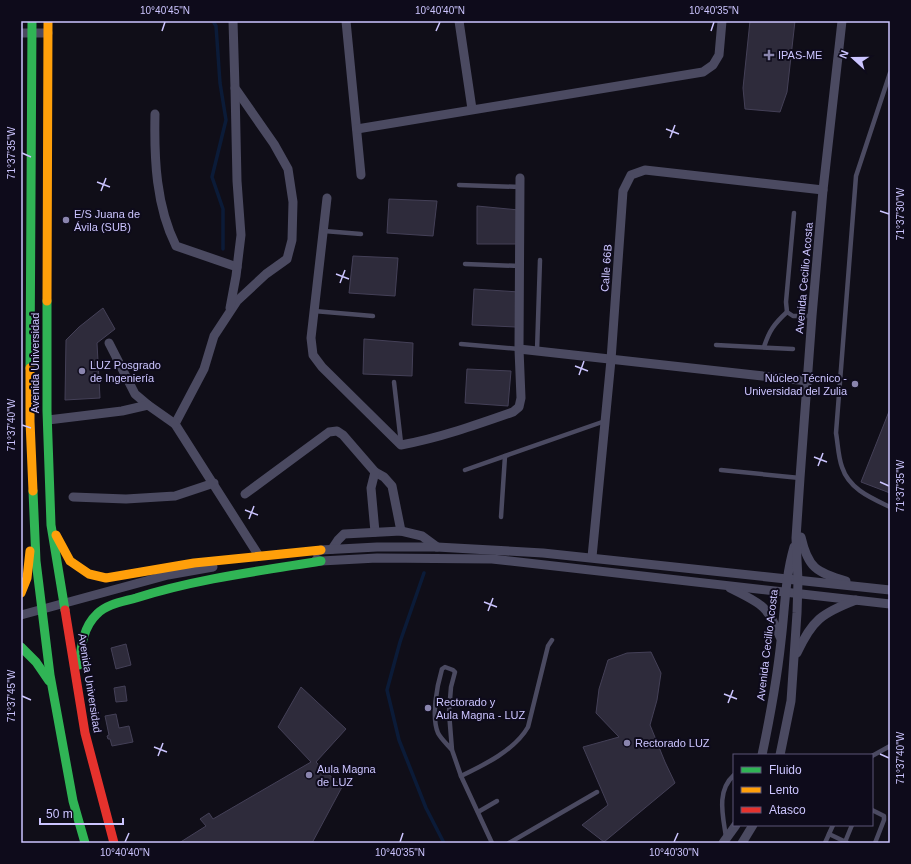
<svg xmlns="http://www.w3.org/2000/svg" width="911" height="864" viewBox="0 0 911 864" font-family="Arial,sans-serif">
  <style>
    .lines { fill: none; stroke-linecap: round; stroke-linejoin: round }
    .stream { stroke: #0b1b38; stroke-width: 3.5 }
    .building { fill: #2e2b3b; stroke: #444057 }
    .lane { stroke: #4b4a61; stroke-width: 4.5 }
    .street { stroke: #4b4a61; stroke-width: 9 }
    .fast { stroke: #30b455; stroke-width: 9 }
    .slow { stroke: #ff9f0a; stroke-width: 9 }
    .jam { stroke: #e5322d; stroke-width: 9 }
    .ticks { fill: none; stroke: #ccc5ff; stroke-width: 1.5 }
    .poi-dot { fill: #8a85ae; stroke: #0e0b1b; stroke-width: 1.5 }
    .labels { text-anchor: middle; stroke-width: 4; stroke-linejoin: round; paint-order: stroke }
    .poi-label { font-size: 11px; fill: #ccc5ff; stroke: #0e0b1b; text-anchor: start }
    .street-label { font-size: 11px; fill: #ccc5ff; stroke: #0e0b1b }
    .neatline { fill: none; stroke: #ccc5ff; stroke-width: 1.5 }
    .ticks-label { font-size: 10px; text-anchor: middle; fill: #ccc5ff }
  </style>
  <rect width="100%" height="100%" fill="#100e18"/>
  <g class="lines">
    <g class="stream">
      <polyline points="213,21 216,26 220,83 226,120 212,177 223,209 223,249"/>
      <polyline points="424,573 400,642 387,690 399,740 426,808 444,843"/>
    </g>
  </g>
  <g class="building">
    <polygon points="750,21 795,21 787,92 780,112 745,109 743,88"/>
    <polygon points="389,199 437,201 433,236 387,233"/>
    <polygon points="477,206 519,210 519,244 477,244"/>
    <polygon points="353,256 398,258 395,296 349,293"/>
    <polygon points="474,289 519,292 516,327 472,325"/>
    <polygon points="103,308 115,329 97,343 100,398 65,400 66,340 79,327"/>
    <polygon points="364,339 413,343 412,376 363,374"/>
    <polygon points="467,369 511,371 508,406 465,403"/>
    <polygon points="890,409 890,493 861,482"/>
    <polygon points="126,644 131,665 116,669 111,648"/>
    <polygon points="651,652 661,673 657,700 650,725 665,762 675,783 604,842 582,825 608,805 583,747 619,737 596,713 599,689 608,660 627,653"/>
    <polygon points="125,686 127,701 116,702 114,688"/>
    <polygon points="301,687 346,729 316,762 342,787 312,843 179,843 206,826 200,819 209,813 213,819 311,762 278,727"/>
    <polygon points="116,714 119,728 129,726 133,742 112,746 110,739 108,739 107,736 109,735 105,716"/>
  </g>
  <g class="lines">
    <g class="lane">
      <path d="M890,73l-34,103 -20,257c2,11 2,23 6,34 7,22 29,31 48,40"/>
      <polyline points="459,185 520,187"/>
      <polyline points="794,213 786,302 787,312 793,316 812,316"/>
      <polyline points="324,231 361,234"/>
      <polyline points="465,264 520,266"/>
      <polyline points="314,311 373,316"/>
      <polyline points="461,344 519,349"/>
      <polyline points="716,345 793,349"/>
      <path d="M764,347c5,-16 10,-23 23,-35"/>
      <polyline points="537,351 540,260"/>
      <polyline points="394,382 401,443"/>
      <polyline points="465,470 605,421"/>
      <polyline points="721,470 800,478"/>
      <polyline points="501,517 505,456"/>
      <path d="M452,750c-4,-5 -11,-11 -14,-17 -7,-17 -1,-47 4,-64l3,-2 8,3 2,2 -4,15 -2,25 3,38 9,26 31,67"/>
      <polyline points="872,756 890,746"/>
      <path d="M461,776c23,-11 54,-26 67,-49l20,-81 4,-6"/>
      <polyline points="872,810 884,816 884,820 875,843"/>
      <polyline points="478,812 497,801"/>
      <polyline points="829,834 848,843"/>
      <path d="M726,837c-3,-21 -10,-46 8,-62"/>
      <polyline points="845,842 852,825"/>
      <polyline points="509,843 597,792"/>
      <polyline points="825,843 833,825"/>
    </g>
    <g class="street">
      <polyline points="233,21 235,88 274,144 288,169 293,202 292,240 287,259 266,274 237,301 214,336 204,369 175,424 259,556"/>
      <polyline points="346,21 361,175"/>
      <polyline points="459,21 472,109"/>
      <polyline points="21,33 48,33"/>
      <path d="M155,114c-1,45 1,92 21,132l61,21"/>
      <polyline points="357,129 703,72 713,65 719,55 722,21"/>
      <path d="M327,198l-16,140 2,17 9,12 79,78c38,-7 75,-20 112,-33l6,-5 2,-9 -2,-49 1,-171"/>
      <polyline points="230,308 236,276 241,235 237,181 235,88"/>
      <polyline points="109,343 135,394 148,405"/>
      <polyline points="519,349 808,381"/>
      <polyline points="48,420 122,411 148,405 175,424"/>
      <polyline points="375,472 384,477 392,486 401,531"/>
      <polyline points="245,494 329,432 337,431 343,435 375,472 371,488 375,532"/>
      <polyline points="73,497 126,499 175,496 214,483"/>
      <path d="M801,537c7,31 15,35 45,44"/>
      <polyline points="332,549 338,540 344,534 401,531 422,536 437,547"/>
      <polyline points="316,552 321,550 377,547 437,547 543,553 890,590"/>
      <polyline points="592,557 611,360 623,191 631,175 645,170 823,190"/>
      <polyline points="316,560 321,561 377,558 492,559 890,604"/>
      <path d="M730,588c30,15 38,17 50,49"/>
      <polyline points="21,615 168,575 213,567"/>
      <path d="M797,653c15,-33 25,-40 59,-53"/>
      <path d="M762,755c8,-38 15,-76 19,-114 4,-32 4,-63 13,-94"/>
      <polyline points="780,755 791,701 797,613 798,581 796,538 800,478 812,316 823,190 842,21"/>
      <polyline points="723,843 736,825"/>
      <polyline points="742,843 753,825"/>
    </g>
    <g class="fast">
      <polyline points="47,301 47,411 51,525 65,610"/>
      <polyline points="30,368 32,21"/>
      <polyline points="33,491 36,561 50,675 73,801 85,843"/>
      <polyline points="21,647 36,662 49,681"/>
      <path d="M79,665c2,-18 4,-38 18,-51 10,-10 25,-12 39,-16 60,-19 123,-27 185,-37"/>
    </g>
    <g class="slow">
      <polyline points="47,301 48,21"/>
      <polyline points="30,368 30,421 33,491"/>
      <polyline points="56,535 70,561 89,574 106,578 194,563 321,550"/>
      <polyline points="21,593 27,578 30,551"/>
    </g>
    <polyline class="jam" points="65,610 85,733 114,843"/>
  </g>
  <path class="ticks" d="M162,31l3,-9M436,31l4,-9M711,31l3,-9M666,129l13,5M670,138l5,-13M22,153l9,4M97,182l13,5M101,191l5,-13M880,211l9,3M336,274l13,5M340,283l5,-13M575,366l13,5M579,375l5,-14M22,425l9,3M814,457l13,5M818,466l5,-13M880,482l9,4M245,510l13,5M249,519l5,-13M484,602l13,5M488,611l5,-13M724,694l13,5M22,696l9,4M728,703l5,-13M154,747l13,5M880,754l9,4M158,756l5,-13M125,842l4,-9M400,842l3,-9M674,842l4,-9"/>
  <g class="poi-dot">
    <path d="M767 49h4v4h4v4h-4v4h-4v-4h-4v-4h4z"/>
    <circle cx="66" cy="220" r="4"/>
    <circle cx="82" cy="371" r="4"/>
    <circle cx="855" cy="384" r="4"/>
    <circle cx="428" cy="708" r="4"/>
    <circle cx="627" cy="743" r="4"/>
    <circle cx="309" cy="775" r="4"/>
  </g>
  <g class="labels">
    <g class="poi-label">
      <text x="778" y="59">IPAS-ME</text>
      <text x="74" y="218">E/S Juana de<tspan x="74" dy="13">Ávila (SUB)</tspan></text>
      <text x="90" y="369">LUZ Posgrado<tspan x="90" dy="13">de Ingeniería</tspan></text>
      <text x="847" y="382" text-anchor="end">Núcleo Técnico -<tspan x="847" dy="13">Universidad del Zulia</tspan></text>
      <text x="436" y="706">Rectorado y<tspan x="436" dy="13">Aula Magna - LUZ</tspan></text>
      <text x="635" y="747">Rectorado LUZ</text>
      <text x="317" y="773">Aula Magna<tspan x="317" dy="13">de LUZ</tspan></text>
    </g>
    <g class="street-label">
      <text transform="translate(606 268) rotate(-86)" y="4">Calle 66B</text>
      <text transform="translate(804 278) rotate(-85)" y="4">Avenida Cecilio Acosta</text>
      <text transform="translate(35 363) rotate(-90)" y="4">Avenida Universidad</text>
      <text transform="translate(767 645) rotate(-83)" y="4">Avenida Cecilio Acosta</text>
      <text transform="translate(90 683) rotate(81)" y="4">Avenida Universidad</text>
    </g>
  </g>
  <rect width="911" height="864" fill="none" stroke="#0e0b1b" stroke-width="44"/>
  <rect x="733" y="754" width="140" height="72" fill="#0e0b1b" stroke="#5a5576"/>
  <rect x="741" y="767" width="20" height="6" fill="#30b455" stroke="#5a5576"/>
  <text x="769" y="774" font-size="12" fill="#ccc5ff">Fluido</text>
  <rect x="741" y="787" width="20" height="6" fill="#ff9f0a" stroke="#5a5576"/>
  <text x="769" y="794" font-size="12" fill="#ccc5ff">Lento</text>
  <rect x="741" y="807" width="20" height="6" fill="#e5322d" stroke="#5a5576"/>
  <text x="769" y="814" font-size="12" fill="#ccc5ff">Atasco</text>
  <g transform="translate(853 58) rotate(291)" stroke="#0e0b1b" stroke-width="3" paint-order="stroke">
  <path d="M0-3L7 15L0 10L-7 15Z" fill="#ccc5ff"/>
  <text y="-6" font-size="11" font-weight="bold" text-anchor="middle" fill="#ccc5ff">N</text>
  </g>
  <path d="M40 818v6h83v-6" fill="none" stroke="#ccc5ff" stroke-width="2"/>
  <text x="46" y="818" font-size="12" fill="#ccc5ff" stroke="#0e0b1b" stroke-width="3" paint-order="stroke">50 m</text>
  <rect x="22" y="22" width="867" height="820" class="neatline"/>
  <g class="ticks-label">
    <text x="165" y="14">10°40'45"N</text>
    <text x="440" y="14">10°40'40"N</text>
    <text x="714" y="14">10°40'35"N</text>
    <text transform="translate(11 153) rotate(-90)" y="4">71°37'35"W</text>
    <text transform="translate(900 214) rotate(-90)" y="4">71°37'30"W</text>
    <text transform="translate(11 425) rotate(-90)" y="4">71°37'40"W</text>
    <text transform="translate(900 486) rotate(-90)" y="4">71°37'35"W</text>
    <text transform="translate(11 696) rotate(-90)" y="4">71°37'45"W</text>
    <text transform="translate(900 758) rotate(-90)" y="4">71°37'40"W</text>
    <text x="125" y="856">10°40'40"N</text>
    <text x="400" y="856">10°40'35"N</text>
    <text x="674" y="856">10°40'30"N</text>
  </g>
</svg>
